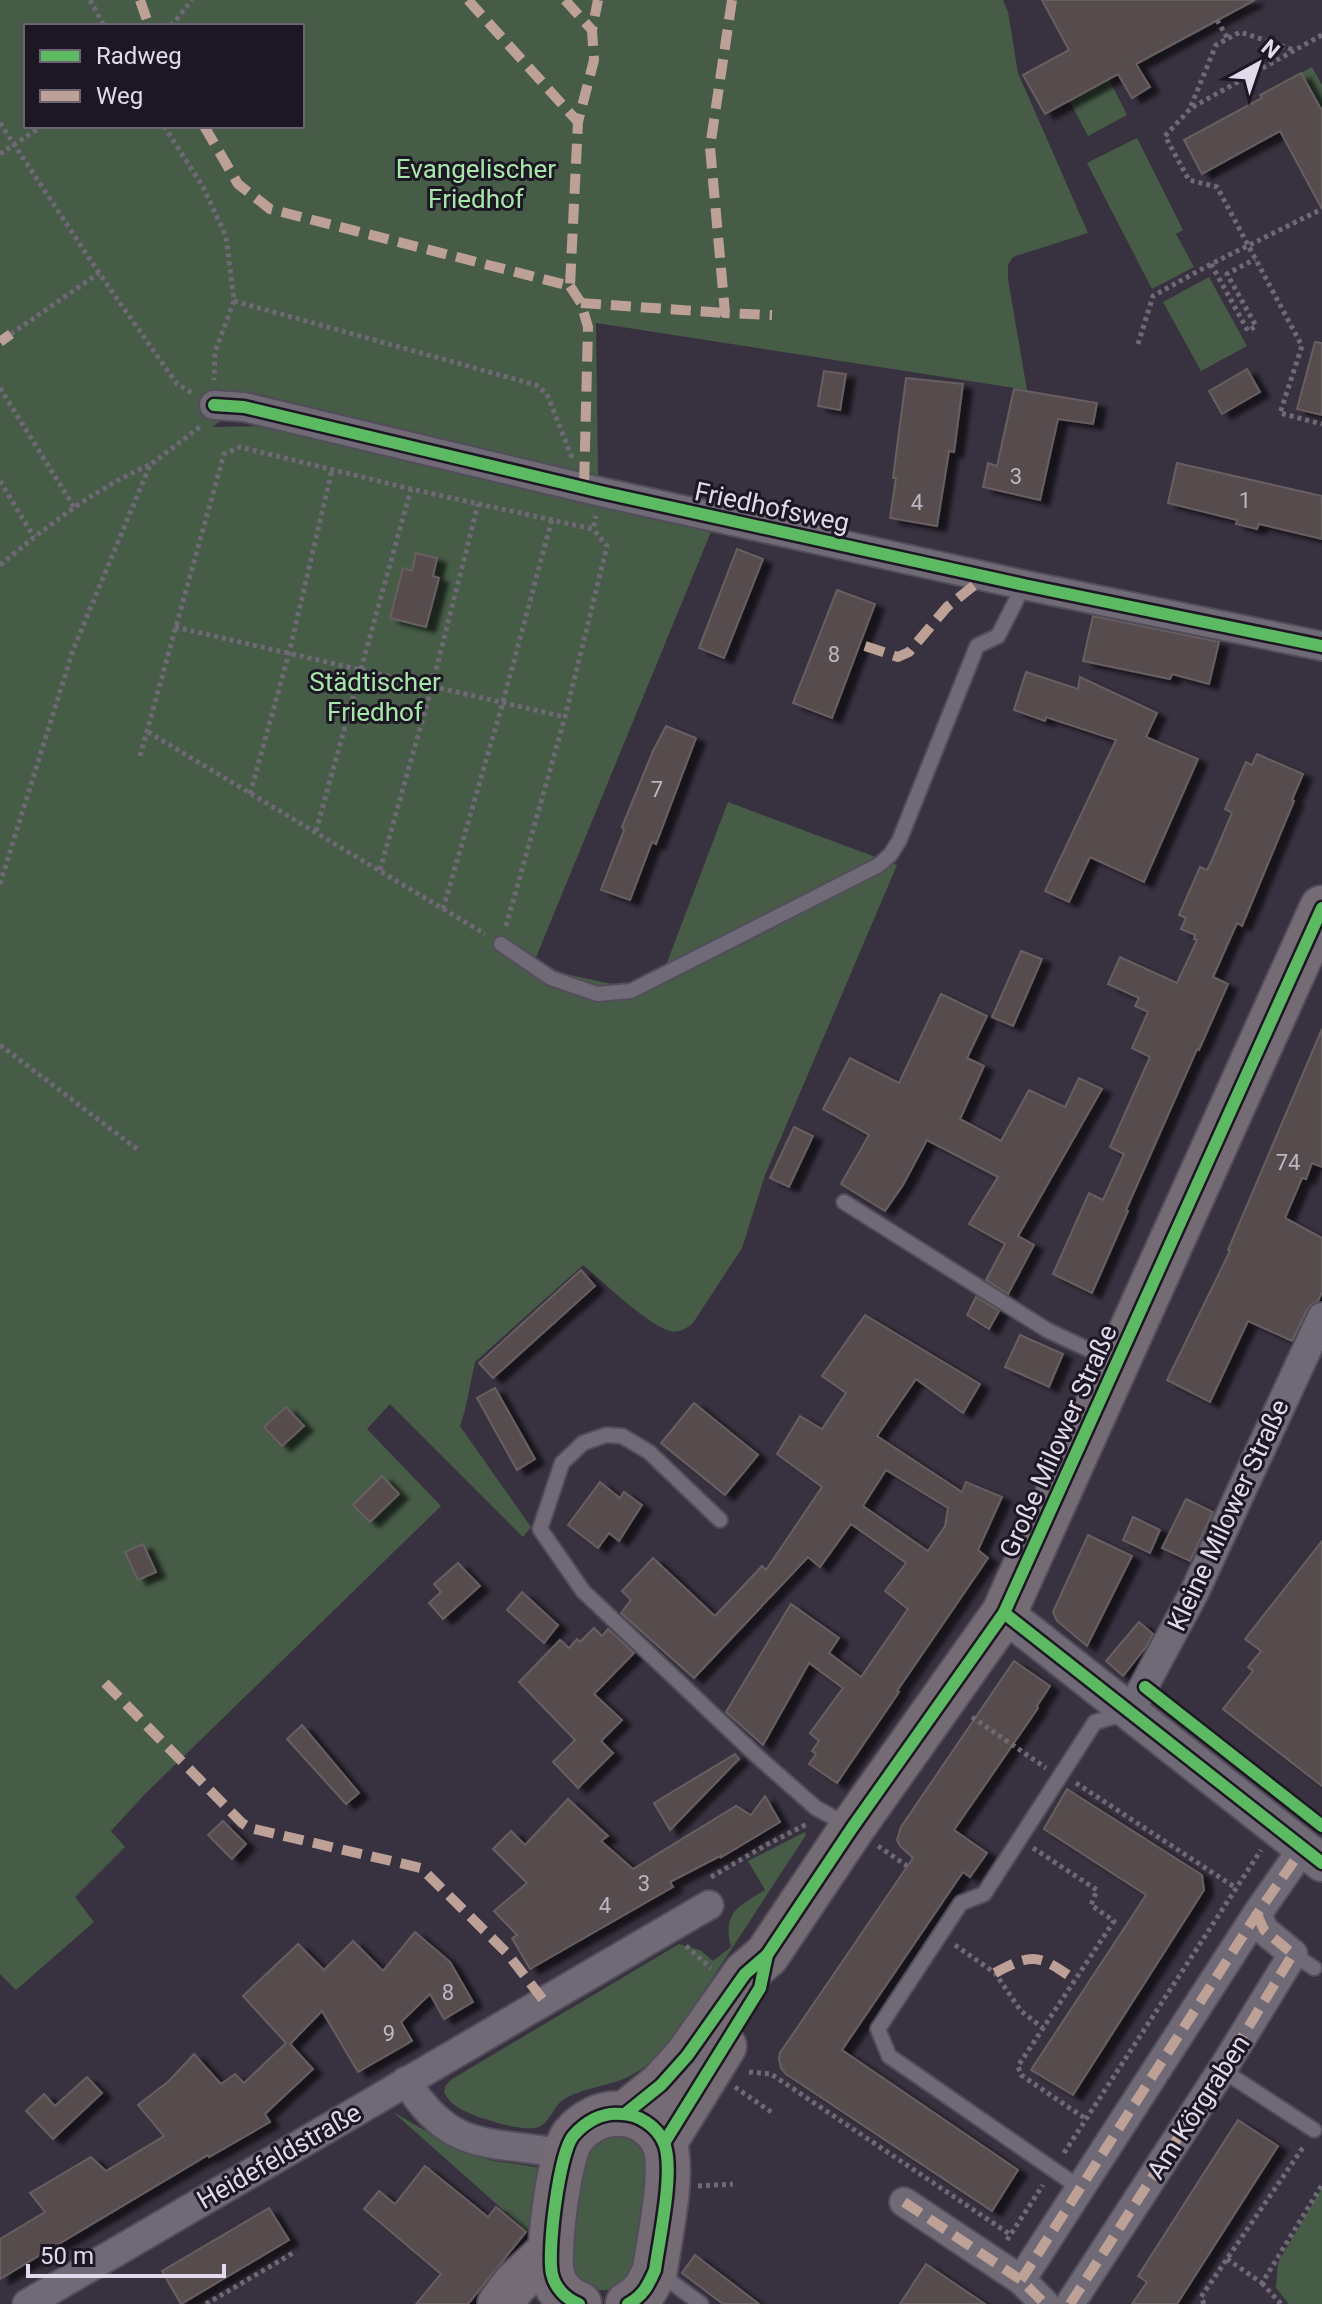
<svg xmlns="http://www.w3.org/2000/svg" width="1322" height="2304" viewBox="0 0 1322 2304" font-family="Roboto,sans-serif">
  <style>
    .green { fill: #465c47; fill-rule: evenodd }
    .building { fill: #564c4e; stroke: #675e60; stroke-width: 2; fill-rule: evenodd; filter: url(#shadow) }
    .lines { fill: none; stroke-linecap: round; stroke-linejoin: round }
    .service-casing { stroke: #524d5a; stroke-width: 18 }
    .minor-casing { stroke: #524d5a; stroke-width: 32 }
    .tertiary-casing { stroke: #524d5a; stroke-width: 40 }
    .primary-casing { stroke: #524d5a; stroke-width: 48 }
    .path { stroke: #6f6975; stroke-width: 5; stroke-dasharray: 4 4; stroke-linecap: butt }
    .service { stroke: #6f6a76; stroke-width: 14 }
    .minor { stroke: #6f6a76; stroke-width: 28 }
    .tertiary { stroke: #6f6a76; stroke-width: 36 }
    .primary { stroke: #746b74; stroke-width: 44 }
    .quiet { stroke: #bda197; stroke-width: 10; stroke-dasharray: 20 10; stroke-linecap: butt }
    .cycleway-casing { stroke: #1c1723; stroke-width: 17 }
    .cycleway { stroke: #5cba63; stroke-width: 12 }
    .labels { text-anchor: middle; stroke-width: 6; stroke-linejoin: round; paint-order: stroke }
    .number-label { font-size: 22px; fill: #bfb6c4 }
    .park-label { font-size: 26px; fill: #a8e7aa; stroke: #1c1723 }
    .street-label { font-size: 26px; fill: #e2daec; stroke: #1c1723 }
  </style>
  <defs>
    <filter id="shadow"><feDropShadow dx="9" dy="5" stdDeviation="2" flood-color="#0009"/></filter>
  </defs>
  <rect width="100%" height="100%" fill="#383140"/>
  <g class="green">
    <path d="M0,0h1003l5,12 10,61 70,160 -75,24 -5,8v14l19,111 -431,-67 2,153 -340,-82 -46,33 63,-1 438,101 -181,440 99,21 32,-15 65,-171 169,63 -132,310 -23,73 -49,75c-7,6 -14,10 -23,8 -21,-5 -69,-51 -87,-66l-108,97 -10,48 -5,16 71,101 -8,10 -133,-133 -23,25 74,77 -296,288 -34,37 14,16 -50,50 19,25 -78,68 -16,-16zM26,26h276v100h-276z"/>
    <polygon points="1312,67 1322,85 1322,111 1301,73"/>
    <polygon points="1109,79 1127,115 1088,136 1069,100"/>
    <polygon points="1137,138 1183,230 1176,234 1194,267 1152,289 1087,163"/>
    <polygon points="1209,277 1247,346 1201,371 1163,302"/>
    <path d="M805,1832l1,3 -136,208c-16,16 -31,32 -55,39 -18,6 -35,7 -52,18 -9,6 -14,23 -24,27 -16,6 -70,-11 -83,-21 -6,-4 -9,-8 -12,-14l2,-7 6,-6 227,-135 21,6 13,11 18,-14c-9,-35 8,-41 34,-57l-17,-29z"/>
    <polygon points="393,2112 450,2145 489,2160 542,2168 536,2239"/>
    <path d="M605,2134l24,2 14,12 5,17 -13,99c-12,23 -29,36 -53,17 -6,-4 -12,-13 -12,-20 -1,-7 12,-99 14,-105 3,-7 15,-16 21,-22z"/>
    <polygon points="1322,2188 1322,2304 1289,2304 1276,2288 1278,2263"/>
  </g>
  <g class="building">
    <polygon points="1042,0 1255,0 1136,64 1150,87 1132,98 1118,74 1045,114 1023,75 1069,50"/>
    <polygon points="1301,73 1322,111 1322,209 1280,131 1202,174 1184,140 1262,98 1260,95"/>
    <polygon points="1315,342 1322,343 1322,415 1297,409"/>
    <polygon points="1247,369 1260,392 1222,414 1209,391"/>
    <polygon points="824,371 846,374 840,410 818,406"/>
    <polygon points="906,378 963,384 954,452 949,451 937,526 890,518 896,478 893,478"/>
    <polygon points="1014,389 1097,403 1093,424 1058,419 1040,500 983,487 988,463 997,466"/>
    <polygon points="1177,463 1322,496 1322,539 1259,524 1257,529 1236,524 1237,520 1168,503"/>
    <polygon points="737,549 763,559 724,658 699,648"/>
    <polygon points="416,553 437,558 433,576 439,578 426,627 390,618 403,568 412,571"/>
    <polygon points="837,590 875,604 832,718 793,703"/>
    <polygon points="1093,616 1219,642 1209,684 1172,674 1170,679 1083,661"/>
    <polygon points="1026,672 1078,689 1080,677 1157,713 1146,737 1198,759 1144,882 1090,857 1069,902 1045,891 1116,740 1046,717 1045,721 1014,710"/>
    <polygon points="666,726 696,738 656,844 652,842 630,900 601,890 624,830 622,827 653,751"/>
    <polygon points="1257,754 1303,774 1292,800 1294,801 1242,926 1237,923 1213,977 1228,984 1199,1050 1197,1049 1126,1210 1128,1211 1092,1293 1053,1274 1089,1193 1103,1200 1124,1154 1110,1147 1150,1057 1132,1048 1148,1012 1135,1006 1139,998 1108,984 1120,957 1177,983 1197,940 1194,939 1195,935 1181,929 1186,918 1179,915 1200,867 1207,870 1212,860 1232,813 1225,809 1246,762 1252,765"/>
    <polygon points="1021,951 1042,959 1013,1026 992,1017"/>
    <polygon points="941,994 987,1016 967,1058 984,1066 960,1119 1001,1141 1029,1090 1065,1107 1079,1078 1102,1089 1018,1236 1034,1245 1008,1294 986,1280 1005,1244 969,1224 998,1177 927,1140 903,1185 885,1211 841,1184 869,1135 823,1109 850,1058 899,1083"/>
    <polygon points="1322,1029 1322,1167 1312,1163 1306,1179 1302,1178 1285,1218 1322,1238 1322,1292 1318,1301 1312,1304 1307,1310 1292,1341 1248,1321 1210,1402 1167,1380 1230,1251 1228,1250"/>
    <polygon points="794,1127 813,1136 789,1187 770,1178"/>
    <polygon points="581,1270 595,1286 493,1378 479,1363"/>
    <polygon points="976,1297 999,1311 989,1329 967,1315"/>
    <path d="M865,1315l115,69 -17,29 -47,-34 -39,57 85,56 4,-10 36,15 -24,53 10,8 -91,133 2,1 -62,91 -28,-19 7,-10 -4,-3 7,-10 -9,-8 33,-45 -34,-25 -46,82 -37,-33 65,-108 48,34 -10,15 32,24 47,-68 -23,-18 21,-28 -55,-39 -31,43 -12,-10 -114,121 -73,-65 10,-13 -9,-9 31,-33 62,58 47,-50 4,4 56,-83 -45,-33 23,-38 22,13 24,-36 -24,-17zM886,1470l62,38 -3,18 -17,25 -65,-45z"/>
    <polygon points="1020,1335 1063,1354 1049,1387 1005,1367"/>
    <polygon points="495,1388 535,1459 517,1470 477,1398"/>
    <polygon points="694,1403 758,1455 725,1495 661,1443"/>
    <polygon points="286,1407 304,1426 282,1446 264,1427"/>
    <polygon points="382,1476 399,1494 370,1522 353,1505"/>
    <polygon points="600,1482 620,1498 624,1492 642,1505 619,1541 609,1533 598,1548 568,1525"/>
    <polygon points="1186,1499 1213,1512 1190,1561 1162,1548"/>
    <polygon points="1133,1517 1160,1530 1150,1553 1123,1540"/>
    <polygon points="1088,1535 1132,1556 1087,1646 1057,1621 1053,1612"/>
    <polygon points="1322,1541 1322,1786 1223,1709 1253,1671 1248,1667 1261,1651 1245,1639"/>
    <polygon points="143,1544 156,1572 138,1580 125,1552"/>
    <polygon points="458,1563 480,1586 443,1619 429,1603 441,1592 434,1584"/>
    <polygon points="522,1592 558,1625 544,1643 507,1610"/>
    <polygon points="1139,1622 1153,1634 1146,1647 1123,1676 1106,1661"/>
    <polygon points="594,1628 602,1636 608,1629 634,1653 594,1694 622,1720 601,1741 613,1753 578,1788 553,1762 575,1740 519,1682 560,1640 569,1648 577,1639 580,1642"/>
    <polygon points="1014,1661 1050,1686 1037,1706 1038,1708 954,1830 987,1853 970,1877 963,1872 842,2050 1018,2170 992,2211 786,2074 781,2068 779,2059 780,2053 913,1858 900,1846 897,1840 901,1827"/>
    <polygon points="302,1725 359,1793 346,1804 287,1739"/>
    <polygon points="735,1754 739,1759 670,1830 654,1803"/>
    <polygon points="1067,1789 1202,1875 1204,1890 1073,2095 1031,2070 1146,1895 1044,1829"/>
    <polygon points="765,1796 780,1822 720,1858 722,1855 670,1882 673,1887 530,1969 512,1938 517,1935 494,1911 527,1883 493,1849 511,1831 525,1845 568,1799 608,1836 601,1841 633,1869 736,1806 751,1815"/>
    <polygon points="223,1821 246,1844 232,1859 208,1835"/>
    <polygon points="415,1932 450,1962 473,2002 444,2019 430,1994 401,2022 412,2041 358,2072 322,2011 290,2044 313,2069 265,2114 270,2122 209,2157 208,2155 0,2279 0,2239 45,2212 30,2193 91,2157 106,2171 164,2136 138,2105 169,2081 194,2054 221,2084 235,2074 244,2083 286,2043 243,1996 298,1944 324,1970 353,1941 383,1971"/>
    <polygon points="87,2077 102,2093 53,2139 26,2111 44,2094 55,2106"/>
    <polygon points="1238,2120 1278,2146 1177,2304 1132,2304 1147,2282 1138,2276"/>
    <polygon points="425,2166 488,2217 496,2207 526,2232 468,2304 416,2304 441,2274 364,2209 379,2191 395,2204"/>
    <polygon points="269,2208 289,2240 181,2304 162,2271"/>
    <polygon points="695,2255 759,2304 723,2304 682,2273"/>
    <polygon points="926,2264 985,2304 900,2304"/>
  </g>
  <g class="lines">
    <g class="service-casing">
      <g id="service">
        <polyline points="501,944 551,978 597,994 631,991 879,865 890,855 899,841 977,646 998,636 1024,585"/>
        <polyline points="844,1202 1047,1330 1113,1361"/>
        <polyline points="720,1520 649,1452 622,1436 606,1435 583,1443 562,1463 540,1529 583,1591 757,1756 816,1808 849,1826"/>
        <polyline points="1293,1954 1314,1968"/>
        <polyline points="1222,2070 1314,2130"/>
        <polyline points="1080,2188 889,2056 878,2029 961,1903 984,1894 1095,1722 1127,1713"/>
        <polyline points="659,2273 701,2304"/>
      </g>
    </g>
    <g class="minor-casing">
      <g id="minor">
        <polyline points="214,405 244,407 601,492 1024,585 1322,646"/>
        <polyline points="1130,1712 1194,1593 1322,1317"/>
        <path d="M406,2081c46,74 83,58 157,73"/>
        <polyline points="904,2202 1021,2280 1045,2304"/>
        <polyline points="1021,2280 1257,1914 1303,1848"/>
        <polyline points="27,2304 709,1905"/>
        <polyline points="1070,2304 1222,2070 1293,1954 1264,1930 1257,1914"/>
      </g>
    </g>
    <g class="tertiary-casing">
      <polyline id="tertiary" points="1004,1613 1322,1863"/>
    </g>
    <g class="primary-casing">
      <g id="primary">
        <polyline points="625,2114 661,2085 687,2056 745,1974 767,1955 852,1828 1004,1613 1322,908"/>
        <polyline points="664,2143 724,2046"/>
        <polyline points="500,2304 514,2285 550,2251"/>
        <path d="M579,2304c-13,-5 -24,-16 -27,-30 -5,-23 7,-120 21,-138 12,-14 29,-24 48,-22 17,0 36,12 43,29 11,27 -5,97 -9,127 -7,16 -12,26 -27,34"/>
      </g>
    </g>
    <g class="path">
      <polyline points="90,0 104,26"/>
      <polyline points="1217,20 1228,39"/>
      <polyline points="171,26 192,0"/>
      <polyline points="1322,35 1191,108 1165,136 1189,180 1217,187 1302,346 1280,413 1322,424"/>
      <polyline points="1191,106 1216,45 1240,32 1294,50"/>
      <polyline points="0,123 99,273 177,384 192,393"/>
      <polyline points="164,126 203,187 226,236 234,301 215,352 214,380"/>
      <polyline points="0,154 42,126"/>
      <polyline points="1211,264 1248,331 1256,326 1227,274 1255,259"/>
      <polyline points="234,301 536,385 547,394 573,460"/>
      <polyline points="11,334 99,273"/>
      <polyline points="1138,344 1153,296 1211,264 1322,209"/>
      <polyline points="0,388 74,507"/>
      <polyline points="0,481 34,537"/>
      <path d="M0,565c49,-40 91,-74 149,-100"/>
      <polyline points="175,627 565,717"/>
      <polyline points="148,732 485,934"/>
      <polyline points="140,756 224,454 240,447 411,489 593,529 596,516"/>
      <polyline points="250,794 289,653 332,470"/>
      <polyline points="316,831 411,489"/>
      <polyline points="380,870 432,686 478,504"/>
      <polyline points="0,884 73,650 150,465 201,426"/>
      <polyline points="443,909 503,702 552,519"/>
      <polyline points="506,926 565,717 607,546 593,529"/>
      <polyline points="0,1045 137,1149"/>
      <polyline points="972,1717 1046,1768"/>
      <polyline points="1076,1783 1236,1888"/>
      <polyline points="878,1846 907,1866"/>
      <polyline points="1033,1848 1097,1890 1091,1905 1114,1921 1018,2066 1021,2075 1086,2119"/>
      <polyline points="711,1877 766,1845 807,1824"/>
      <polyline points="955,1945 995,1973 1021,2011 1043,2028"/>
      <polyline points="686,1946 711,1968"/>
      <polyline points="749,2072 771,2074 1011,2235"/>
      <polyline points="735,2087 774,2114"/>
      <polyline points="1064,2153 1261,1850"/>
      <polyline points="698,2186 733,2184"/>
      <polyline points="1007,2240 1043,2185"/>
      <polyline points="1227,2259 1262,2283 1322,2185"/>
      <polyline points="1262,2283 1281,2304"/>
      <polyline points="206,2304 293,2253"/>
      <polyline points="1204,2304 1201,2297 1304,2146"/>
    </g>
    <use href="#service" class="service"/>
    <use href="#minor" class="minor"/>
    <use href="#tertiary" class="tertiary"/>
    <use href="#primary" class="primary"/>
    <g class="quiet">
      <polyline points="140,0 149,26"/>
      <polyline points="468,0 578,122"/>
      <polyline points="565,0 592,30"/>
      <polyline points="732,0 710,147 725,313 772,315"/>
      <polyline points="204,126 238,184 270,209 570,286 578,122 594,60 592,30 598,0"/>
      <polyline points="570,286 581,303 588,327 584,488"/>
      <polyline points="581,303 725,313"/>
      <polyline points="0,342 11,334"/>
      <polyline points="865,646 898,657 909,652 947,607 986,576"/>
      <polyline points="105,1683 242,1823 250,1828 421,1868 507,1953 544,2001"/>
      <path d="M995,1973c38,-21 45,-18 80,7"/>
      <polyline points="904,2202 1021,2280 1045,2304"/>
      <polyline points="1021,2280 1257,1914 1303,1848"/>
      <polyline points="1070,2304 1222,2070 1293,1954 1264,1930 1257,1914"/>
    </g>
    <g class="cycleway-casing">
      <g id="cycleway">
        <polyline points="214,405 244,407 601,492 1024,585 1322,646"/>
        <polyline points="1004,1613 1322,1863"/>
        <polyline points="1145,1687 1322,1826"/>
        <polyline points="625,2114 661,2085 687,2056 745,1974 767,1955 852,1828 1004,1613 1322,908"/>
        <polyline points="664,2143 760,1988 767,1955"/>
        <path d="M579,2304c-13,-5 -24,-16 -27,-30 -5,-23 7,-120 21,-138 12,-14 29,-24 48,-22 17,0 36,12 43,29 11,27 -5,97 -9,127 -7,16 -12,26 -27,34"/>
      </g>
    </g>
    <use href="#cycleway" class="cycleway"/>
  </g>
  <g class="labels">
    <g class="number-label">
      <text x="1016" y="484">3</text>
      <text x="1245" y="508">1</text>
      <text x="917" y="510">4</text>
      <text x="834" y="662">8</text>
      <text x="657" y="797">7</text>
      <text x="1288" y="1170">74</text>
      <text x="644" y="1891">3</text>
      <text x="605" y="1913">4</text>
      <text x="448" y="2000">8</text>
      <text x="389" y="2041">9</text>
    </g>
    <g class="park-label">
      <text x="476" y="178">Evangelischer<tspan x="476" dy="30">Friedhof</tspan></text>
      <text x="375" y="691">Städtischer<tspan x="375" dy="30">Friedhof</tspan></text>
    </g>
    <g class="street-label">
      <text transform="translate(772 507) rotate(12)" y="9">Friedhofsweg</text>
      <text transform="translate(1058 1441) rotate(-66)" y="9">Große Milower Straße</text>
      <text transform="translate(1228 1515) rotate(-65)" y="9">Kleine Milower Straße</text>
      <text transform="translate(1198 2107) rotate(-57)" y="9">Am Körgraben</text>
      <text transform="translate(279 2156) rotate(-30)" y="9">Heidefeldstraße</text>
    </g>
  </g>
  <rect x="24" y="24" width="280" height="104" fill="#1c1723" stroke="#6b6573" stroke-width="2"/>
  <rect x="40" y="50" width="40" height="12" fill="#5cba63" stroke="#6b6573" stroke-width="2"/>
  <text x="96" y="64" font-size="24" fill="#e2daec">Radweg</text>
  <rect x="40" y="90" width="40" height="12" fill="#bda197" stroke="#6b6573" stroke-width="2"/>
  <text x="96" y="104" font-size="24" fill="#e2daec">Weg</text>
  <g transform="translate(1258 64) rotate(40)" stroke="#1c1723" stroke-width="6" paint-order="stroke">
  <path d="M0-6L14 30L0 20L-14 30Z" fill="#e2daec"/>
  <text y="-12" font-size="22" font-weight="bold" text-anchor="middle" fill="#e2daec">N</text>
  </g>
  <path d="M28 2264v12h196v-12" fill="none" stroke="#e2daec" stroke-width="4"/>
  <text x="40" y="2264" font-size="24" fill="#e2daec" stroke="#1c1723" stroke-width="6" paint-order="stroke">50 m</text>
</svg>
